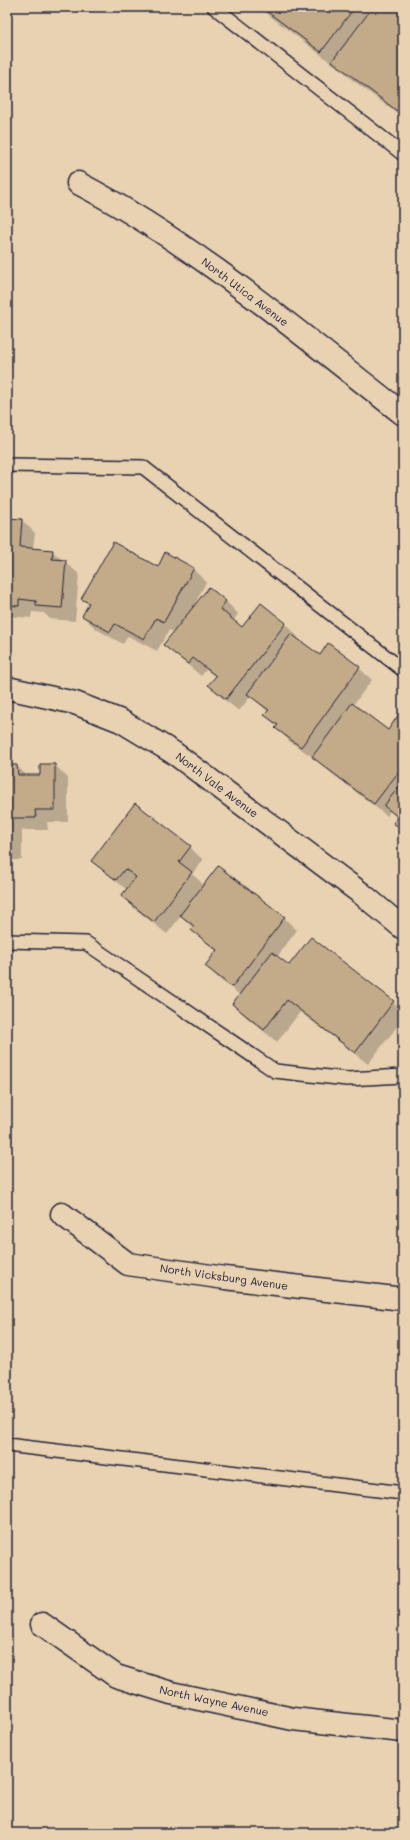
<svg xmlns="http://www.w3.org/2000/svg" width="410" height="1840" viewBox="0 0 410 1840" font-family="Mali,sans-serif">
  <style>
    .shadow { fill: #0003 }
    .building { fill: #c3ab89; stroke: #22223b }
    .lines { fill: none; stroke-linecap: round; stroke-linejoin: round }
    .service-casing { stroke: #22223b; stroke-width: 16 }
    .minor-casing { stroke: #22223b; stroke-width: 25 }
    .service { stroke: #e8d2b2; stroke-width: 13 }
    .minor { stroke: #e8d2b2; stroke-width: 22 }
    .labels { text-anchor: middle; stroke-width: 3.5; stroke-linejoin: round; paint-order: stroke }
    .street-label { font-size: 11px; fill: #22223b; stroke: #e8d2b2 }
  </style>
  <rect width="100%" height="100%" fill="#e8d2b2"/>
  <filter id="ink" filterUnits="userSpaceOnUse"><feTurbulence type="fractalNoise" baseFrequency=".025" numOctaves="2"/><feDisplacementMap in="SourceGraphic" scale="8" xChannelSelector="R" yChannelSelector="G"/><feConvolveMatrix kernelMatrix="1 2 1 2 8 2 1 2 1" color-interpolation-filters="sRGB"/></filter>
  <g filter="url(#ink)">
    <g class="shadow">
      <polygon points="258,7 403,7 403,118 350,78 339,67 338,68"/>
      <polygon points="7,519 22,520 35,533 33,549 52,551 79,574 75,621 50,619 44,613 32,612 31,618 7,616"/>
      <polygon points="158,568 193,569 206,582 192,610 226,601 238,614 233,621 242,629 261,605 286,624 298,637 297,639 320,656 359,668 372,680 353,705 388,731 403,714 403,831 395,823 398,819 390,811 387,816 326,769 314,758 289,741 266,715 268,712 251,696 239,711 222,698 210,685 216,677 206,670 201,676 164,645 174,632 169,630 157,651 128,636 123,644 96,629 83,616 89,605 83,599"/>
      <polygon points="55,765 68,778 68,822 47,822 48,830 22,830 22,860 7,860 7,766 17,766 27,776 41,776"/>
      <polygon points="190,847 203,860 192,874 204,885 284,918 297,930 277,957 289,967 311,938 393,1002 403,1011 403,1019 368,1064 300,1012 277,1042 246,1017 233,1004 240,995 219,979 206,966 217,952 192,930 193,928 181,916 167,934 135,909 122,896 127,890 92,861"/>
    </g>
    <g class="building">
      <polygon points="261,7 355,7 321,52"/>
      <polygon points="373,7 403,7 403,103 397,111 332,61"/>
      <polygon points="7,518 22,519 20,547 53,550 52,559 66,560 62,608 36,606 36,601 19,599 19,606 7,605"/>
      <polygon points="113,542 158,567 165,552 194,568 164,622 156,618 144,639 115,624 110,632 82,616 89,603 81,599"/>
      <polygon points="209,587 226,601 220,609 242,627 261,603 286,623 226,699 208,685 216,676 193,658 188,664 163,645"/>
      <polygon points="291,634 320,655 328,643 360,667 301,747 275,728 278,725 264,715 269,710 247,694"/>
      <polygon points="352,703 388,730 401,711 403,712 403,766 374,804 312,757"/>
      <polygon points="40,764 55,764 55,810 35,810 36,818 10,818 10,847 7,847 7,765 17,765 18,775 40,775"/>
      <polygon points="403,781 403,830 393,823 398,817 384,806"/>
      <polygon points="135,803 191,846 179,862 192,872 154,922 121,896 136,877 125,869 116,880 91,861"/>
      <polygon points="218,866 285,917 232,987 205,966 217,950 191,930 194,926 180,915"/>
      <polygon points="311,937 394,1001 355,1053 287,1000 264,1030 232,1004 272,952 289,965"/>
    </g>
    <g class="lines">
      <g class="service-casing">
        <g id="service">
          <polyline points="214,7 403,154"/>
          <polyline points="7,465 143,467 403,670"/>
          <polyline points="7,941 86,943 275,1071 347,1079 403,1076"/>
          <polyline points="7,1445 403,1493"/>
        </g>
      </g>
      <g class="minor-casing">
        <g id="minor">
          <path d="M78,183c117,61 221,150 325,231"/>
          <polyline points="7,688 75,703 121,721 174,753 362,894 403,928"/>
          <polyline points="62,1214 128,1264 225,1278 403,1299"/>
          <polyline points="42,1624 116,1676 171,1693 293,1719 403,1731"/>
        </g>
      </g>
      <use href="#service" class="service"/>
      <use href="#minor" class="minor"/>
    </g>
  </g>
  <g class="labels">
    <g class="street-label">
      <text transform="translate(245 292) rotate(37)" y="4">North Utica Avenue</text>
      <text transform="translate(217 785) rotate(37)" y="4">North Vale Avenue</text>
      <text transform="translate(224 1277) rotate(8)" y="4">North Vicksburg Avenue</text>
      <text transform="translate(214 1701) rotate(12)" y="4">North Wayne Avenue</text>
    </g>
  </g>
  <rect width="410" height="1840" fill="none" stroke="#e8d2b2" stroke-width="24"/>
  <rect x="12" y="12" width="386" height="1816" fill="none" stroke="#22223b" stroke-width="1.5" filter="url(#ink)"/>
</svg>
